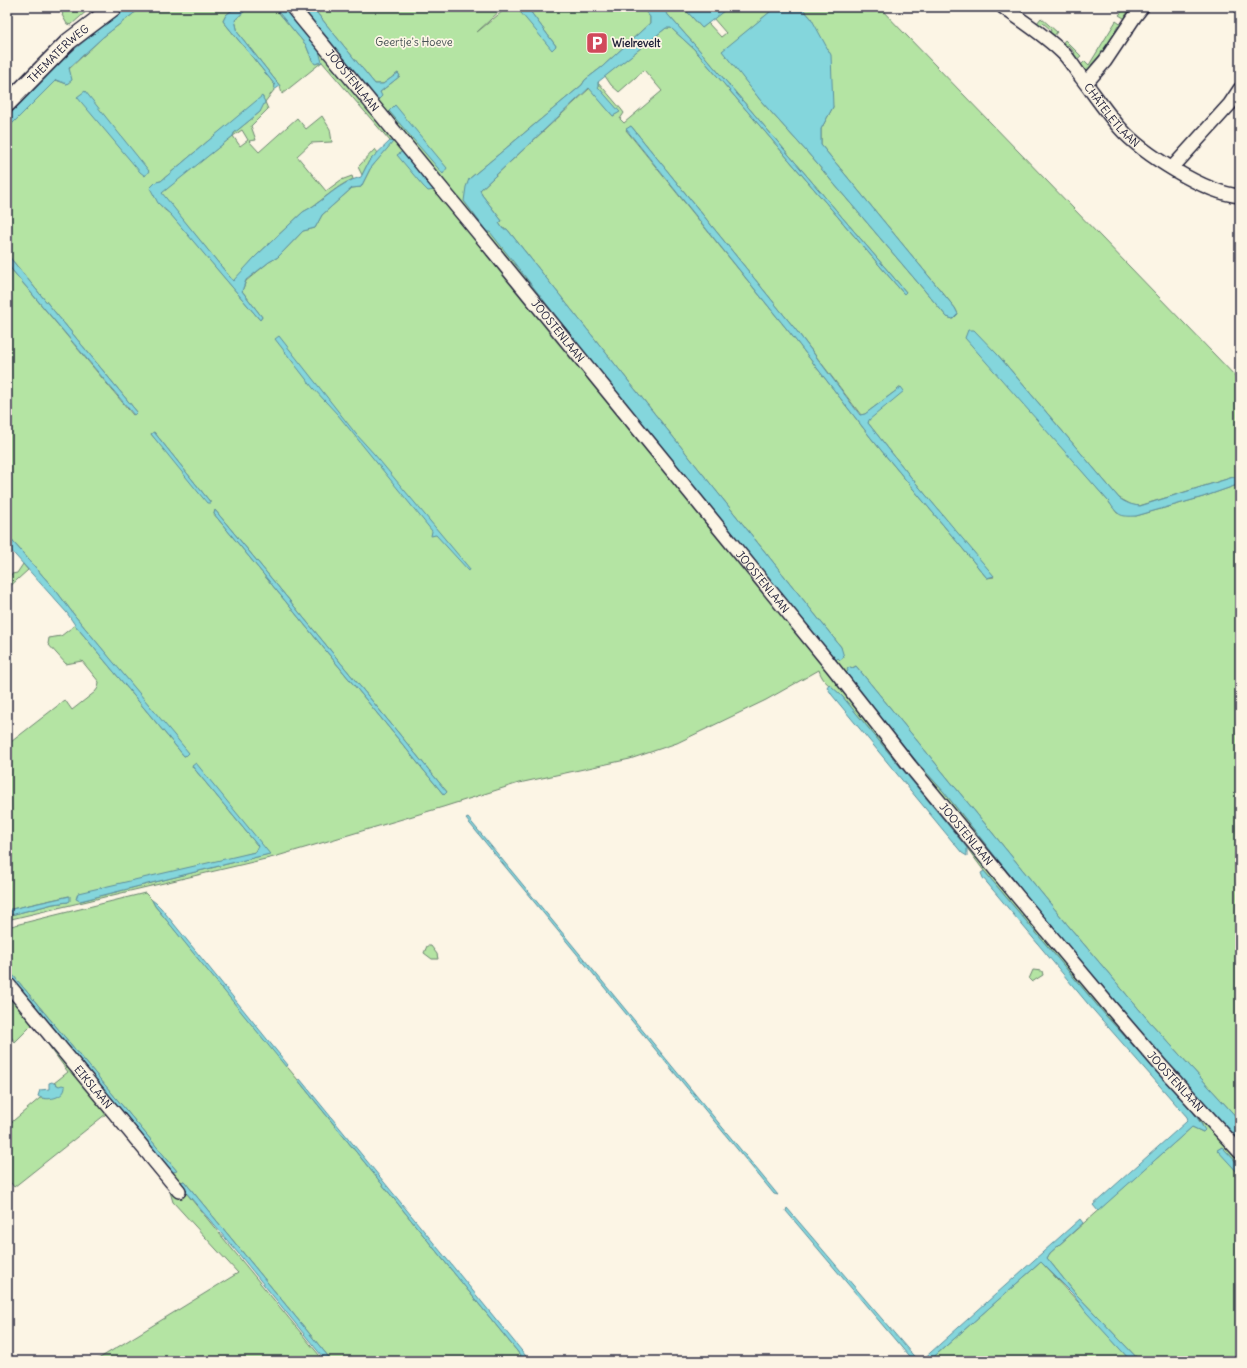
<svg xmlns="http://www.w3.org/2000/svg" width="1247" height="1368" viewBox="0 0 1247 1368" font-family="Delius,sans-serif">
  <style>
    .green { fill: #b4e4a3; stroke: #6b836f; fill-rule: evenodd }
    .water { fill: #84d6dc; stroke: #5d8e9c }
    .lines { fill: none; stroke-linecap: round; stroke-linejoin: round }
    .minor-casing { stroke: #22223b; stroke-width: 16 }
    .tertiary-casing { stroke: #22223b; stroke-width: 19 }
    .minor { stroke: #fcf5e5; stroke-width: 13 }
    .tertiary { stroke: #fcf5e5; stroke-width: 16 }
    .labels { text-anchor: middle; stroke-width: 3.5; stroke-linejoin: round; paint-order: stroke }
    .park-label { font-size: 11px; fill: #465255; stroke: #fcf5e5 }
    .poi-label { font-size: 11px; font-weight: bold; fill: #22223b; stroke: #fcf5e5; text-anchor: start }
    .street-label { font-size: 11px; fill: #22223b; stroke: #fcf5e5 }
  </style>
  <rect width="100%" height="100%" fill="#fcf5e5"/>
  <filter id="ink" filterUnits="userSpaceOnUse"><feTurbulence type="fractalNoise" baseFrequency=".025" numOctaves="2"/><feDisplacementMap in="SourceGraphic" scale="8" xChannelSelector="R" yChannelSelector="G"/><feConvolveMatrix kernelMatrix="1 2 1 2 8 2 1 2 1" color-interpolation-filters="sRGB"/></filter>
  <g filter="url(#ink)">
    <g class="green">
      <polygon points="57,7 87,7 89,9 71,25 67,24 62,15 63,14"/>
      <path d="M142,7h94l-10,8 -3,6 52,64 -1,5 -9,12 3,7 -17,17 5,14 -7,1 10,11 38,-34 9,11 16,-13 8,13 2,13 -21,1 -14,13 29,35 15,-11 11,-4 1,3c-19,8 -32,24 -50,33l-48,45 -21,25 -73,-89 72,-57 7,10 8,-6 -6,-10 -9,6 1,-3 26,-21 3,-15 -55,44 -47,40 -5,1c2,16 0,24 15,32l89,106 2,-3 -20,-26 4,-10 23,-19 9,-5 25,-26 12,-3 7,-13 30,-27 9,-1 9,-18 22,-27 -2,-1 -68,-79 -40,32 -2,-8 -42,-53 -3,-13 14,-13h25l32,38 6,15 7,-9 -36,-44h19l75,91 2,1 1,-7 20,-16 -2,-3 -15,11h-8l-63,-77h192l-27,25 31,-25h8l40,39 -29,-39h115l8,10v6l-48,44 -17,13 -3,5 -113,94 21,52 6,8 340,421 2,-2 3,-11 -334,-418h-4l-4,-6 3,-2 -20,-26 -2,-5 110,-102 23,28 6,-4 -21,-25v-5l23,27 3,4 -4,6 4,4 38,-32 -18,-21 -25,22 -8,-7 -6,-9 61,-48h5l23,21 210,245 2,-2 -205,-240 -40,-45h22l19,21 6,-5 13,14 5,-4 -13,-15 16,-11h47l-53,44 38,50 46,51 140,165 6,2 5,-5 -3,-6 -134,-163v-16l12,-22 -22,-89 -10,-11h78l361,374v94l-101,31 -7,-1 -13,-7 -122,-144 45,70 67,78 8,11 19,3 67,-19 37,-13v33l-2,1 2,3v600l-91,-100 -78,-92 -215,-263 -4,2 -2,-1 -1,4 -4,3 73,89 26,29 82,103 161,190 53,72v9l-18,-19 -4,3 22,25v186h-100l-65,-68 -28,-35 3,-5 142,-126 11,5 -1,-8 -10,-14 -86,-94 -122,-145 -17,-23 -125,-152c-9,-8 -20,-14 -23,-26l-53,30 -89,43 -47,16 -111,24 -76,24 -169,50 -267,63v-4l46,-12 15,-2 1,-6 -62,14v-165l58,-45 7,10 23,-18 3,-4 1,-6 -17,-21 -16,3 -18,-20 1,-6 12,-2 14,-11 109,131 3,-1 1,-2 -113,-137 -18,-24 -50,-57v-271l126,151 4,-3 -130,-158v-125l49,-49 11,4 4,-4 -2,-11 34,-32zM631,126l165,204 65,85 4,-1 36,-27 -33,33v3l42,53 84,101 -7,1 -116,-140 -81,-105 -164,-203zM154,432l57,71 -60,-69zM215,510l232,282 -3,3 -230,-281zM192,766l77,88 -42,10 -147,37 175,-49 3,-6z"/>
      <polygon points="1126,7 1132,7 1125,16 1128,18 1127,20 1119,15"/>
      <polygon points="1041,18 1057,32 1053,37 1049,34 1051,30 1043,23 1040,26 1037,23"/>
      <polygon points="1116,21 1123,26 1122,28 1118,26 1113,35 1116,37 1110,48 1106,46 1101,55 1103,59 1099,56 1091,65 1096,70 1087,73 1080,66 1085,61 1089,65"/>
      <polygon points="1065,40 1081,56 1075,61 1072,57 1075,53 1068,45 1064,48 1061,45"/>
      <polygon points="375,149 378,153 369,161 362,175 358,167"/>
      <polygon points="23,564 28,570 7,589 7,575 17,573"/>
      <polygon points="145,893 152,900 155,906 298,1080 525,1361 332,1361 184,1181 178,1183 324,1361 95,1361 238,1273 173,1202 168,1185 106,1114 14,1187 7,1178 7,1126 40,1098 45,1098 59,1086 54,1083 68,1072 33,1024 15,1042 7,1032 7,973 161,1159 173,1172 176,1170 7,968 7,927"/>
      <polygon points="427,946 431,946 437,954 438,959 432,959 424,953"/>
      <polygon points="1033,970 1042,971 1043,975 1032,982 1029,979"/>
      <path d="M1041,1262c31,32 60,66 90,99h-202z"/>
    </g>
    <g class="water">
      <polygon points="126,7 142,7 103,37 69,68 72,80 67,84 56,80 7,129 7,117 44,78 70,53"/>
      <polygon points="236,7 249,7 235,20 238,33 280,86 274,90 275,85 223,21 226,15"/>
      <polygon points="274,7 283,7 319,51 322,62 315,64 312,60 306,45"/>
      <polygon points="302,7 312,7 375,84 383,84 398,73 400,76 380,92 382,96 379,99 377,98"/>
      <polygon points="516,7 527,7 556,46 552,50"/>
      <polygon points="642,7 661,7 701,52 906,292 904,294 694,49 671,28 666,28 598,82 598,87 620,112 613,116 589,88 480,190 482,195 502,221 499,223 503,229 507,229 841,647 844,657 840,660 838,658 836,660 829,654 666,456 490,232 487,232 464,201 466,187 469,179 582,85 585,80 602,67 650,23 650,17"/>
      <polygon points="683,7 729,7 702,28"/>
      <polygon points="776,7 801,7 811,18 831,55 833,107 821,129 821,145 955,308 958,314 953,319 947,317 807,152 761,101 722,51"/>
      <polygon points="85,91 149,171 145,176 140,172 77,97"/>
      <path d="M262,96l3,6 -5,10 -26,21 -1,3 -71,57 71,88 22,-24 48,-45c22,-11 34,-29 58,-35l8,-16 21,-20 3,1 -23,27 -9,18 -9,1 -30,27 -7,13 -12,3 -25,26 -9,5 -23,18 -4,11 20,26 -2,3 -89,-105 -13,-12 -8,-15 6,-6 5,-1 47,-40z"/>
      <polygon points="395,105 447,168 443,174 389,111"/>
      <polygon points="631,126 796,330 860,415 865,414 901,387 904,391 869,420 868,423 910,476 994,576 987,578 871,438 790,333 626,129"/>
      <polygon points="403,151 435,190 428,191 423,186 397,155"/>
      <polygon points="7,254 137,412 134,415 7,264"/>
      <path d="M968,330h6l23,24 122,144c7,5 12,7 21,8l100,-31v9l-37,13 -67,19c-17,1 -18,-1 -27,-14l-144,-164z"/>
      <polygon points="279,336 356,434 375,455 470,569 469,571 436,535 431,536 432,531 338,415 313,388 275,339"/>
      <polygon points="154,432 211,503 207,503 151,434"/>
      <polygon points="215,510 447,792 444,795 214,514"/>
      <polygon points="7,535 57,592 75,616 189,753 187,755 184,756 75,625 67,613 7,546"/>
      <polygon points="856,666 1071,929 1149,1021 1240,1121 1240,1143 1187,1085 1061,939 944,792 918,763 845,674 848,671 847,669 850,667 853,668"/>
      <polygon points="829,684 842,696 967,848 967,856 962,853 832,695 827,687"/>
      <polygon points="196,763 270,854 227,864 80,901 76,899 78,893 255,852 258,846 192,766"/>
      <polygon points="468,818 778,1195 774,1194 466,819"/>
      <polygon points="984,871 1106,1016 1192,1110 1205,1130 1203,1132 1192,1127 1098,1211 1093,1205 1186,1122 1188,1120 1187,1117 1088,1004 983,878 981,873"/>
      <polygon points="70,896 70,901 68,902 53,904 7,916 7,910"/>
      <polygon points="152,900 156,903 161,908 288,1065 286,1067 155,906"/>
      <polygon points="7,968 177,1171 173,1172 7,973"/>
      <polygon points="300,1079 530,1361 525,1361 298,1080"/>
      <path d="M52,1082l7,4 3,-1 3,1c1,12 -19,16 -27,10l2,-6 9,-1v-6z"/>
      <polygon points="1222,1147 1240,1166 1240,1175 1217,1150"/>
      <polygon points="184,1181 332,1361 326,1361 238,1253 178,1183"/>
      <polygon points="787,1208 805,1229 918,1361 913,1361 786,1211"/>
      <polygon points="1080,1219 1083,1223 1050,1253 1047,1258 1075,1293 1140,1361 1131,1361 1086,1312 1072,1293 1041,1262 929,1361 921,1361"/>
    </g>
    <g class="lines">
      <g class="minor-casing">
        <g id="minor">
          <path id="s1" d="M292,7l192,233 350,429 76,97 109,132 93,111 50,58 78,85"/>
          <path id="s2" d="M1003,7c22,16 42,28 62,48 6,7 11,15 16,22 13,17 25,35 39,51 23,26 85,65 120,68"/>
          <polyline points="1086,83 1105,61 1135,16 1142,7"/>
          <polyline points="1172,168 1230,104 1240,89"/>
          <path id="s3" d="M7,983l172,208"/>
        </g>
      </g>
      <g class="tertiary-casing">
        <g id="tertiary">
          <path id="s4" d="M7,104l62,-63 45,-34"/>
        </g>
      </g>
      <use href="#minor" class="minor"/>
      <use href="#tertiary" class="tertiary"/>
    </g>
  </g>
  <defs>
    <g id="parking-square" transform="scale(1.15)"><rect x="-9" y="-9" width="18" height="18" rx="4" fill="#d1495b" stroke="#fcf5e5"/><path d="M-3.5-5.5H1a3.5 3.5 0 0 1 0 7H-1V5.5H-3.5ZM-1-3.4V-.6H.8a1.4 1.4 0 0 0 0-2.8Z" fill="#fff"/></g>
  </defs>
  <g fill-rule="evenodd">
    <use href="#parking-square" x="597" y="43"/>
  </g>
  <g class="labels">
    <g class="park-label">
      <text x="414" y="46">Geertje's Hoeve</text>
    </g>
    <g class="poi-label">
      <text x="612" y="47">Wielrevelt</text>
    </g>
    <g class="street-label">
      <text dy="4" stroke="none"><textPath href="#s4" startOffset="72">THEMATERWEG</textPath></text>
      <text dy="4" stroke="none"><textPath href="#s1" startOffset="95">JOOSTENLAAN</textPath></text>
      <text dy="4" stroke="none"><textPath href="#s2" startOffset="155">CHÂTELETLAAN</textPath></text>
      <text dy="4" stroke="none"><textPath href="#s1" startOffset="419">JOOSTENLAAN</textPath></text>
      <text dy="4" stroke="none"><textPath href="#s1" startOffset="743">JOOSTENLAAN</textPath></text>
      <text dy="4" stroke="none"><textPath href="#s1" startOffset="1067">JOOSTENLAAN</textPath></text>
      <text dy="4" stroke="none"><textPath href="#s1" startOffset="1391">JOOSTENLAAN</textPath></text>
      <text dy="4" stroke="none"><textPath href="#s3" startOffset="135">EIKSLAAN</textPath></text>
    </g>
  </g>
  <rect width="1247" height="1368" fill="none" stroke="#fcf5e5" stroke-width="24"/>
  <rect x="12" y="12" width="1223" height="1344" fill="none" stroke="#22223b" stroke-width="1.5" filter="url(#ink)"/>
</svg>
